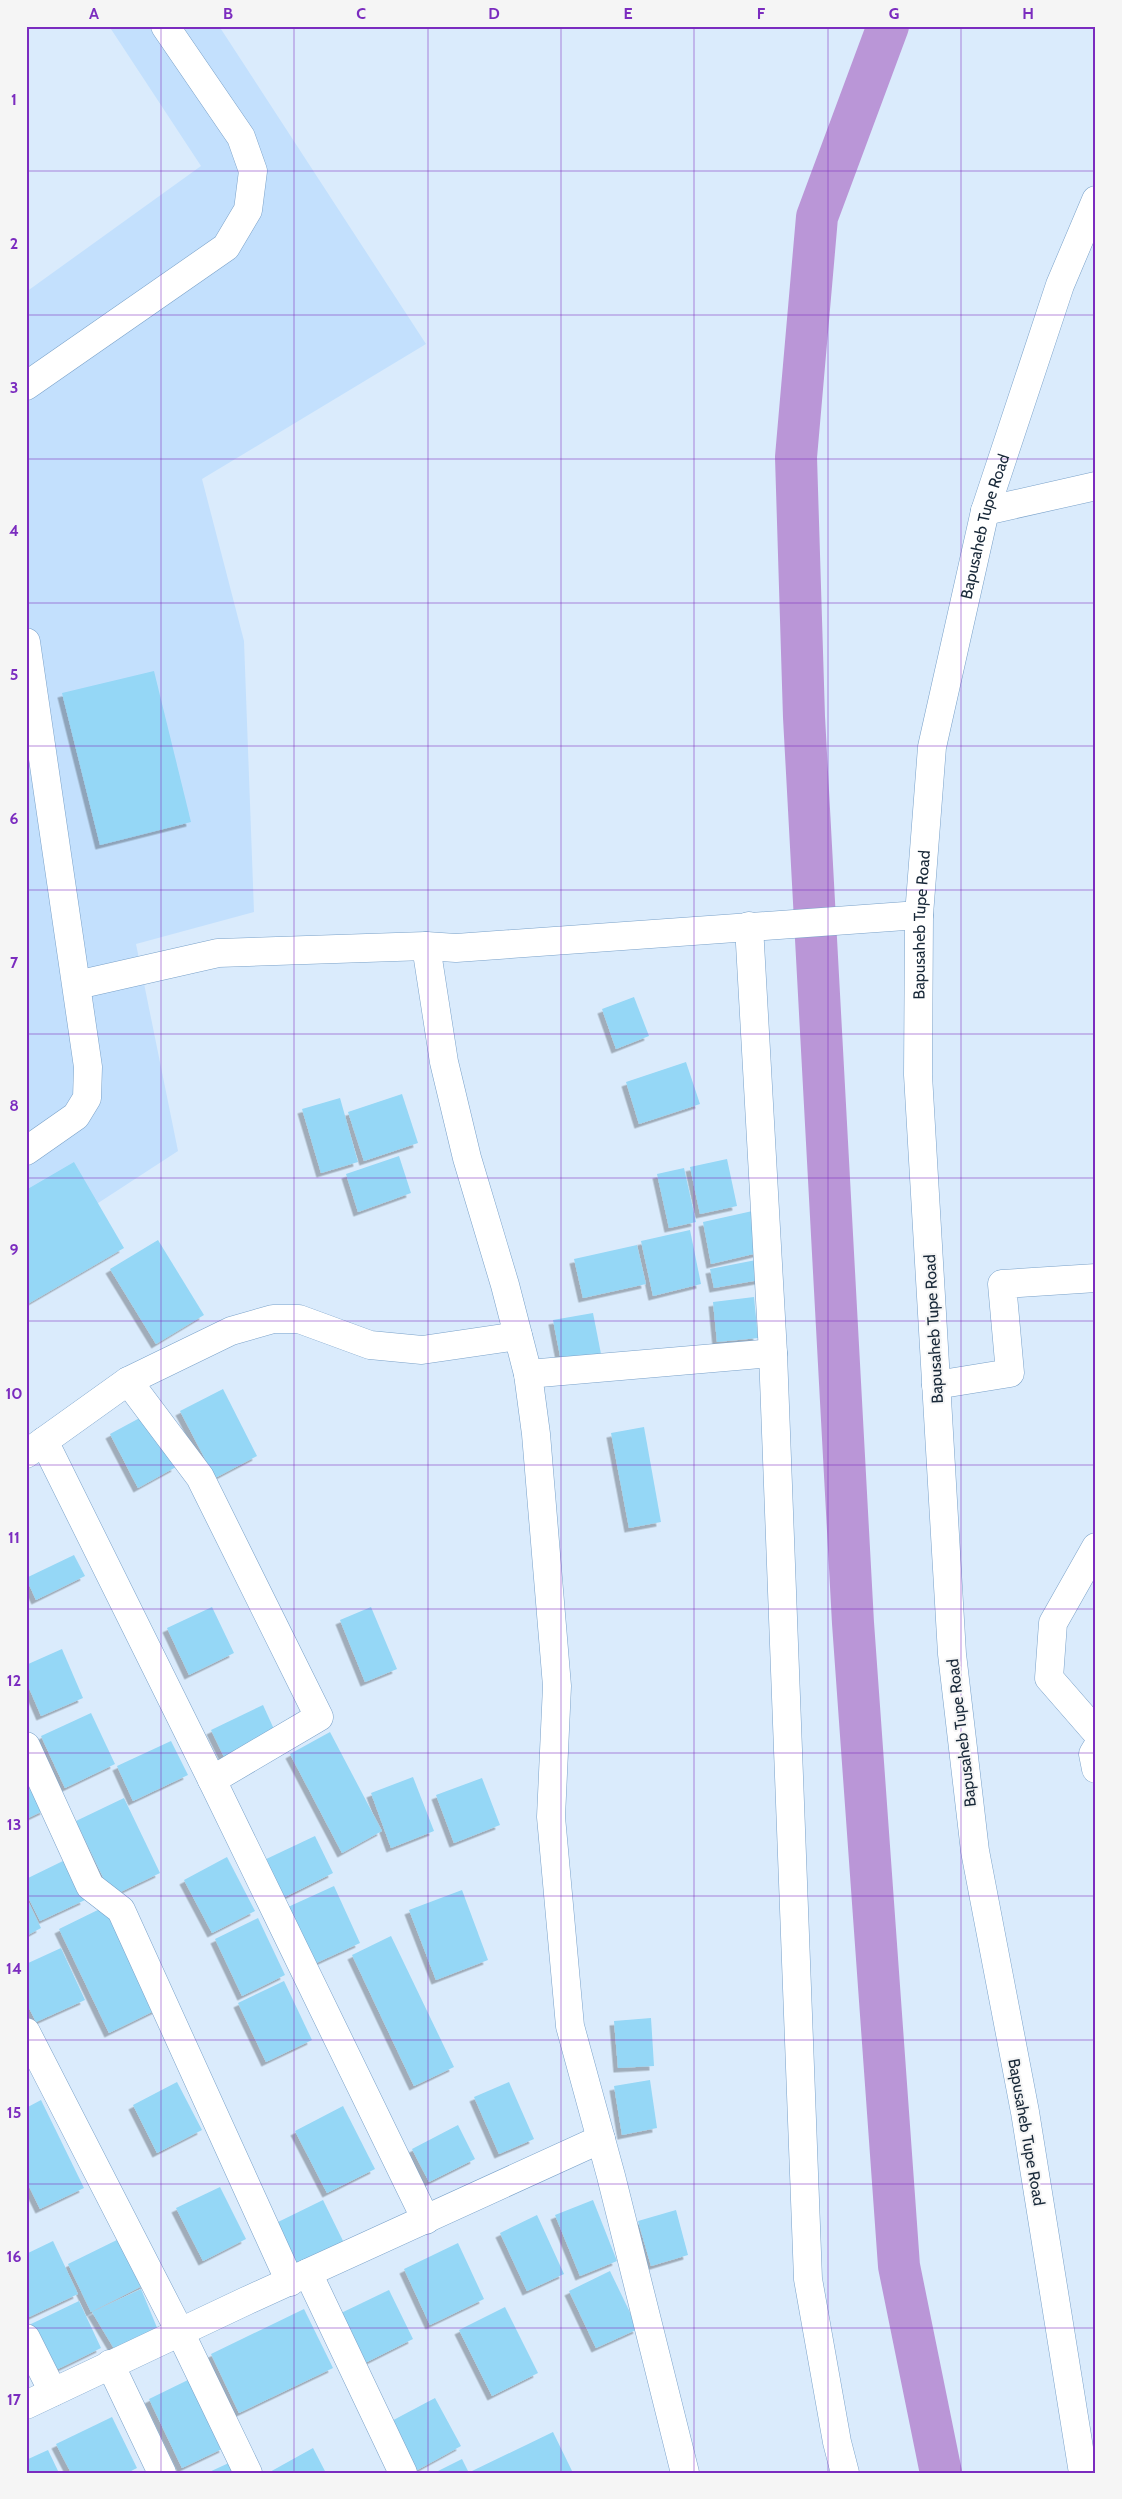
<svg xmlns="http://www.w3.org/2000/svg" width="1122" height="2499" viewBox="0 0 1122 2499" font-family="Cabin,sans-serif">
  <style>
    .built { fill: #c3e0fd }
    .lines { fill: none; stroke-linecap: round; stroke-linejoin: round }
    .canal { stroke: #ba96d7; stroke-width: 42 }
    .building { fill: #95d7f6; filter: url(#shadow) }
    .minor-casing { stroke: #79a1c9; stroke-width: 29 }
    .minor { stroke: #fff; stroke-width: 28 }
    .grid { fill: none; stroke: #7b2cbf; stroke-width: 1; stroke-opacity: 0.55 }
    .labels { text-anchor: middle; stroke-width: 4; stroke-linejoin: round; paint-order: stroke }
    .street-label { font-size: 16px; fill: #182838; stroke: #f5f5f5 }
    .neatline { fill: none; stroke: #7b2cbf; stroke-width: 2 }
    .grid-label { font-size: 16px; text-anchor: middle; font-weight: bold; fill: #7b2cbf }
  </style>
  <defs>
    <filter id="shadow"><feDropShadow dx="-4.5" dy="4.5" stdDeviation="0" flood-color="#0004"/></filter>
  </defs>
  <rect width="100%" height="100%" fill="#daebfc"/>
  <polygon class="built" points="109,26 219,26 426,344 202,479 244,641 254,912 136,944 178,1151 26,1250 26,292 201,166"/>
  <g class="lines">
    <polyline class="canal" points="888,26 817,217 796,457 804,717 853,1623 899,2266 941,2473"/>
  </g>
  <g class="building">
    <polygon points="154,671 191,822 100,845 62,693"/>
    <polygon points="634,997 649,1036 616,1049 602,1009"/>
    <polygon points="686,1062 700,1104 639,1124 626,1082"/>
    <polygon points="402,1094 418,1143 364,1161 348,1112"/>
    <polygon points="340,1098 358,1162 321,1173 302,1109"/>
    <polygon points="399,1156 411,1193 358,1212 346,1174"/>
    <polygon points="727,1159 737,1206 700,1214 690,1167"/>
    <polygon points="74,1162 124,1248 26,1305 26,1190"/>
    <polygon points="684,1168 696,1222 669,1228 657,1174"/>
    <polygon points="757,1210 766,1251 711,1264 703,1222"/>
    <polygon points="690,1230 701,1284 653,1296 641,1241"/>
    <polygon points="158,1240 204,1315 156,1344 110,1269"/>
    <polygon points="637,1245 646,1284 583,1298 574,1259"/>
    <polygon points="761,1259 765,1279 714,1288 710,1269"/>
    <polygon points="754,1297 758,1338 717,1342 713,1302"/>
    <polygon points="593,1313 601,1354 561,1361 553,1320"/>
    <polygon points="223,1389 257,1456 215,1478 180,1411"/>
    <polygon points="147,1414 176,1467 138,1488 110,1434"/>
    <polygon points="644,1427 661,1522 629,1528 611,1433"/>
    <polygon points="74,1555 85,1576 36,1600 26,1578"/>
    <polygon points="212,1607 234,1653 189,1675 167,1628"/>
    <polygon points="371,1607 397,1669 365,1682 340,1620"/>
    <polygon points="62,1649 83,1698 41,1716 26,1681 26,1665"/>
    <polygon points="263,1705 278,1738 227,1763 211,1730"/>
    <polygon points="91,1713 115,1764 65,1788 41,1736"/>
    <polygon points="330,1732 382,1831 342,1853 290,1754"/>
    <polygon points="171,1741 188,1775 133,1801 117,1766"/>
    <polygon points="26,1771 45,1810 26,1819"/>
    <polygon points="413,1777 434,1831 391,1848 371,1793"/>
    <polygon points="482,1778 500,1825 454,1843 436,1795"/>
    <polygon points="124,1798 160,1873 112,1896 76,1821"/>
    <polygon points="315,1836 333,1873 281,1899 262,1861"/>
    <polygon points="227,1857 255,1911 212,1933 184,1880"/>
    <polygon points="65,1860 85,1900 40,1921 26,1893 26,1879"/>
    <polygon points="334,1886 360,1943 314,1964 288,1907"/>
    <polygon points="462,1890 488,1960 436,1980 409,1910"/>
    <polygon points="26,1897 41,1928 26,1936"/>
    <polygon points="108,1905 158,2009 109,2033 59,1929"/>
    <polygon points="258,1918 285,1975 242,1996 215,1939"/>
    <polygon points="391,1936 454,2067 414,2086 352,1955"/>
    <polygon points="61,1948 85,2000 36,2022 26,2002 26,1964"/>
    <polygon points="284,1981 312,2040 266,2062 238,2003"/>
    <polygon points="651,2018 654,2066 618,2068 614,2021"/>
    <polygon points="650,2080 657,2128 622,2135 614,2086"/>
    <polygon points="177,2082 202,2130 157,2153 133,2105"/>
    <polygon points="509,2082 534,2139 499,2154 474,2097"/>
    <polygon points="41,2100 84,2188 40,2209 26,2180 26,2108"/>
    <polygon points="343,2106 375,2169 327,2193 295,2131"/>
    <polygon points="458,2125 475,2159 429,2182 412,2149"/>
    <polygon points="220,2187 246,2239 203,2261 176,2208"/>
    <polygon points="323,2200 346,2247 299,2270 276,2223"/>
    <polygon points="593,2200 617,2261 580,2276 555,2215"/>
    <polygon points="676,2210 688,2255 651,2266 638,2221"/>
    <polygon points="537,2215 564,2274 527,2291 500,2233"/>
    <polygon points="123,2237 146,2284 91,2312 68,2264"/>
    <polygon points="53,2241 78,2294 27,2318 26,2254"/>
    <polygon points="458,2243 484,2299 430,2325 404,2269"/>
    <polygon points="610,2271 638,2329 596,2348 569,2291"/>
    <polygon points="141,2289 158,2330 116,2352 92,2312"/>
    <polygon points="389,2290 413,2339 363,2364 339,2314"/>
    <polygon points="79,2301 101,2348 54,2371 31,2324"/>
    <polygon points="505,2307 538,2373 492,2396 459,2330"/>
    <polygon points="304,2309 333,2368 239,2413 211,2354"/>
    <polygon points="190,2379 224,2448 182,2468 149,2399"/>
    <polygon points="435,2398 461,2446 412,2473 384,2425"/>
    <polygon points="112,2417 137,2468 127,2473 71,2473 56,2444"/>
    <polygon points="553,2432 573,2473 473,2473 472,2471"/>
    <polygon points="313,2448 326,2473 268,2473"/>
    <polygon points="48,2450 59,2473 26,2473 26,2460"/>
    <polygon points="462,2459 469,2473 434,2473"/>
    <polygon points="231,2462 236,2473 207,2473"/>
  </g>
  <g class="lines">
    <g class="minor-casing">
      <g id="minor">
        <polyline points="26,386 226,247 248,210 253,171 241,137 165,26"/>
        <polyline points="985,511 1096,486"/>
        <polyline points="26,642 88,1067 87,1098 76,1116 26,1151"/>
        <polyline points="749,926 773,1353 808,2279 837,2442 845,2473"/>
        <polyline points="426,946 444,1062 467,1158 505,1285 528,1374 536,1434 557,1686 551,1817 570,2026 611,2176 685,2473"/>
        <polyline points="77,985 218,953 426,946 456,948 919,915"/>
        <polyline points="528,1374 773,1353"/>
        <polyline points="128,1381 200,1477 319,1717 212,1780"/>
        <polyline points="936,1385 1010,1373 1002,1284 1096,1278"/>
        <polyline points="44,1441 212,1780 426,2220"/>
        <polyline points="26,1454 128,1381 231,1331 273,1319 299,1319 370,1345 422,1350 518,1336"/>
        <polyline points="1096,1547 1053,1623 1049,1678 1096,1732"/>
        <polyline points="26,1746 90,1886 121,1910 290,2282"/>
        <polyline points="1096,1749 1093,1754 1096,1769"/>
        <polyline points="26,2032 180,2332 248,2473"/>
        <polyline points="308,2273 403,2473"/>
        <polyline points="26,2338 53,2392"/>
        <polyline points="110,2364 162,2473"/>
        <polyline points="26,2405 246,2301 601,2139"/>
        <path id="s1" d="M1083,2473l-58,-361 -50,-261 -23,-197 -34,-579 1,-160 13,-168 53,-236 75,-226 36,-85"/>
      </g>
    </g>
    <use href="#minor" class="minor"/>
  </g>
  <path class="grid" d="M161,26v2447M294,26v2447M428,26v2447M561,26v2447M694,26v2447M828,26v2447M961,26v2447M26,171h1070M26,315h1070M26,459h1070M26,603h1070M26,746h1070M26,890h1070M26,1034h1070M26,1178h1070M26,1321h1070M26,1465h1070M26,1609h1070M26,1753h1070M26,1896h1070M26,2040h1070M26,2184h1070M26,2328h1070"/>
  <g class="labels">
    <g class="street-label">
      <text dy="6" stroke="none"><textPath href="#s1" startOffset="1965">Bapusaheb Tupe Road</textPath></text>
      <text dy="6" stroke="none"><textPath href="#s1" startOffset="1560">Bapusaheb Tupe Road</textPath></text>
      <text transform="translate(933 1329) rotate(-93)" y="6">Bapusaheb Tupe Road</text>
      <text transform="translate(961 1733) rotate(-97)" y="6">Bapusaheb Tupe Road</text>
      <text transform="translate(1027 2132) rotate(80)" y="6">Bapusaheb Tupe Road</text>
    </g>
  </g>
  <rect width="1122" height="2499" fill="none" stroke="#f5f5f5" stroke-width="55"/>
  <rect x="28" y="28" width="1066" height="2444" class="neatline"/>
  <g class="grid-label">
    <text x="94" y="19">A</text>
    <text x="228" y="19">B</text>
    <text x="361" y="19">C</text>
    <text x="494" y="19">D</text>
    <text x="628" y="19">E</text>
    <text x="761" y="19">F</text>
    <text x="894" y="19">G</text>
    <text x="1028" y="19">H</text>
    <text x="14" y="105">1</text>
    <text x="14" y="249">2</text>
    <text x="14" y="393">3</text>
    <text x="14" y="536">4</text>
    <text x="14" y="680">5</text>
    <text x="14" y="824">6</text>
    <text x="14" y="968">7</text>
    <text x="14" y="1111">8</text>
    <text x="14" y="1255">9</text>
    <text x="14" y="1399">10</text>
    <text x="14" y="1543">11</text>
    <text x="14" y="1686">12</text>
    <text x="14" y="1830">13</text>
    <text x="14" y="1974">14</text>
    <text x="14" y="2118">15</text>
    <text x="14" y="2262">16</text>
    <text x="14" y="2405">17</text>
  </g>
</svg>
